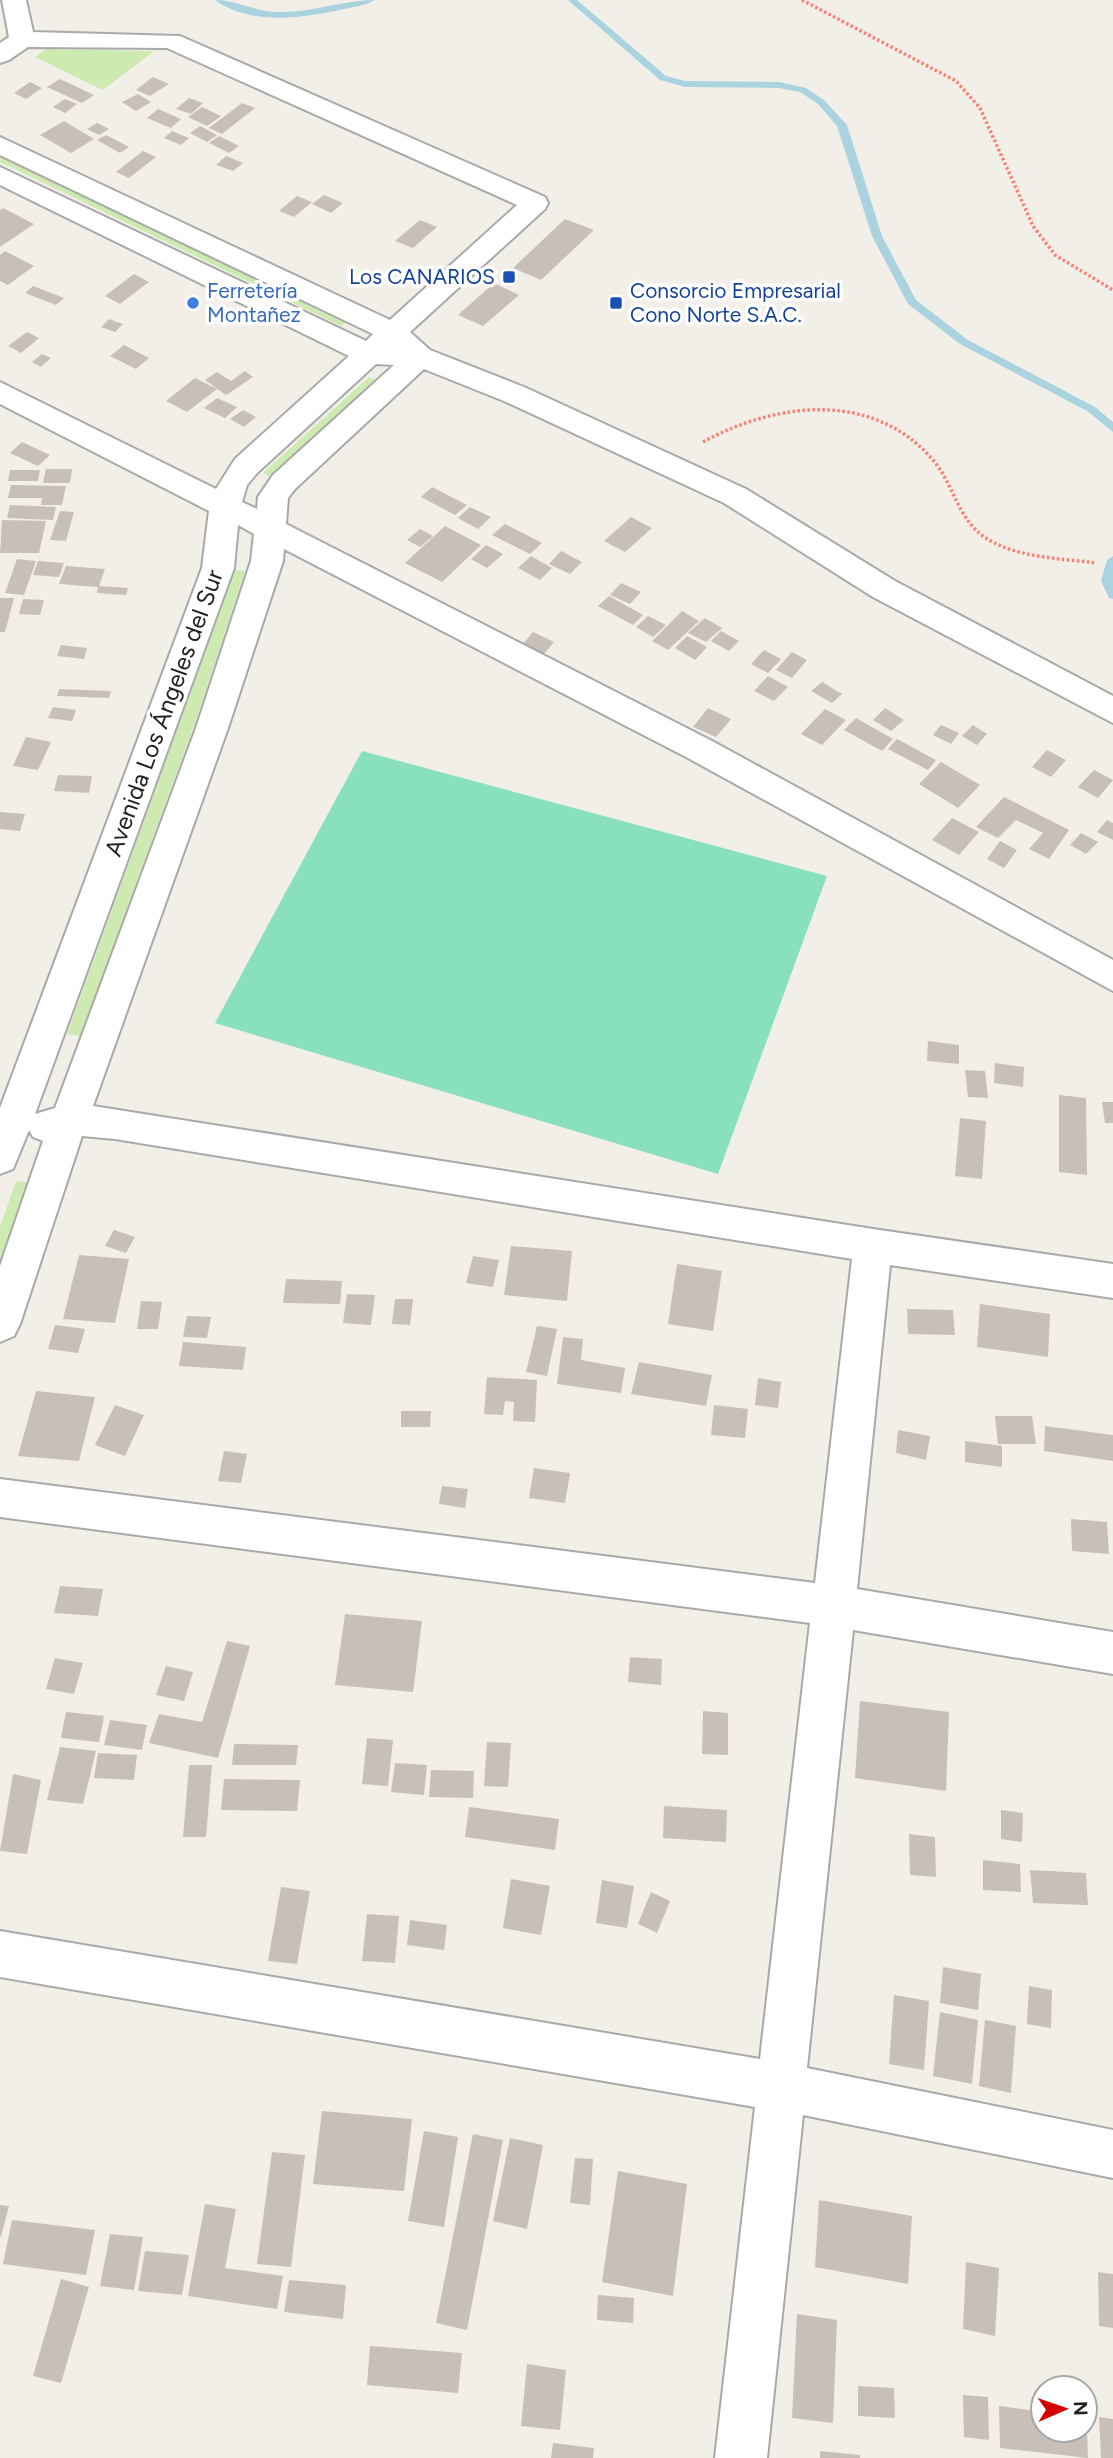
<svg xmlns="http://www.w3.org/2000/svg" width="1113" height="2458" viewBox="0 0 1113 2458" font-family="Figtree,sans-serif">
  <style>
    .grass { fill: #cdebb0 }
    .pitch { fill: #88e0be }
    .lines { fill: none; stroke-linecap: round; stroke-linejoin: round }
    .stream { fill: #aad3df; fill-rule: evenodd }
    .building { fill: #c7bfb8 }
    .minor-casing { stroke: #a9a9a9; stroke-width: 4 }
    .path { stroke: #fa8072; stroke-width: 3.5; stroke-dasharray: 2.5 2.5; stroke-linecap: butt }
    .minor { fill: #fff; fill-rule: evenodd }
    .transit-dot { fill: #1a4fb4; stroke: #fff; stroke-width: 2.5 }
    .shop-dot { fill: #3f7fe0; stroke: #fff; stroke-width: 2.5 }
    .labels { text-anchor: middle; stroke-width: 7; stroke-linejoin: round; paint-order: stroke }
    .far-transit-label { font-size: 21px; fill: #164399; stroke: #fff; text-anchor: end }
    .far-shop-label { font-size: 21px; fill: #366cbe; stroke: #fff; text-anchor: start }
    .street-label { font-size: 24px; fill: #222; stroke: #fff }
  </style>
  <rect width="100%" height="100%" fill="#f2efe9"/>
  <g class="grass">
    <polygon points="46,49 154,51 103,90 35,57"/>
    <polygon points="0,156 347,322 341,326 0,162"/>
    <polygon points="369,377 375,380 269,476 263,473"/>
    <polygon points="235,570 245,571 195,723 80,1036 67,1034"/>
    <polygon points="16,1181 30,1183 0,1267 0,1227"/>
  </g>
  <polygon class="pitch" points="362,751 827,876 718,1174 215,1023"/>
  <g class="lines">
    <g class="stream">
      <path d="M215,0c21,0 41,12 63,12 34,1 65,-12 97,-12 -8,5 -21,7 -31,9 -40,9 -94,17 -129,-9z"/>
      <polygon points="568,0 577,0 666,76 685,81 779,82 806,88 824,100 847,125 882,236 916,300 968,340 1095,407 1113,422 1113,432 1087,411 960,344 908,304 872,236 837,126 818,104 800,92 779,88 685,87 660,80"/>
      <polygon points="1113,556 1113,599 1109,598 1101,581 1107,560"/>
    </g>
  </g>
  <g class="building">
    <polygon points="153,77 169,84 150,96 136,90"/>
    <polygon points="60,79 94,95 82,103 47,87"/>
    <polygon points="30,82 42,88 26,99 14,93"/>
    <polygon points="138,94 151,102 136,111 122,102"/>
    <polygon points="189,98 203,103 191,114 176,109"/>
    <polygon points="65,99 77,104 65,113 53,107"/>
    <polygon points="242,103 255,108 222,134 209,128"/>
    <polygon points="202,107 221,116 207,126 188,117"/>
    <polygon points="158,109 181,119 171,128 147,118"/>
    <polygon points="64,121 94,139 71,153 40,135"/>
    <polygon points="97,123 109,129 99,135 87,129"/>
    <polygon points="200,126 217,135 207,142 190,133"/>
    <polygon points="172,131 189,138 181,145 164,138"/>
    <polygon points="106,135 129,147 120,153 97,140"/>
    <polygon points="219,136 239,146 229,153 209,143"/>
    <polygon points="143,151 156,157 129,178 116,172"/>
    <polygon points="226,156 243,163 233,171 216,165"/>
    <polygon points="324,195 343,203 331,213 312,204"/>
    <polygon points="297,196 312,202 294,217 279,211"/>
    <polygon points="3,208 34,224 0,247 0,210"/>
    <polygon points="565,219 594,230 541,280 513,268"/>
    <polygon points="420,220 437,227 413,248 395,241"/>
    <polygon points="5,251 34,266 8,285 0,281 0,255"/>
    <polygon points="134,274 149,282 120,304 105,296"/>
    <polygon points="494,283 519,295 483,326 458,315"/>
    <polygon points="33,286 64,298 56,305 25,293"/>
    <polygon points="109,319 123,324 115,332 101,327"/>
    <polygon points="27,332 39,338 21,353 8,346"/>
    <polygon points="124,345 149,358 136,369 110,356"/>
    <polygon points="42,354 51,358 41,367 32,362"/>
    <polygon points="245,371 253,377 226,395 205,380 217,372 231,381"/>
    <polygon points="195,378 217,389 187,412 166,401"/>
    <polygon points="217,398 237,407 225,418 204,408"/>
    <polygon points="243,410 256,417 244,427 230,419"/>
    <polygon points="22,442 50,455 38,466 10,453"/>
    <polygon points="46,469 72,469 70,483 43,483"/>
    <polygon points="10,470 40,470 38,481 8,481"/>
    <polygon points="11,485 66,486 62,505 41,505 42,498 8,498"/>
    <polygon points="432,487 467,505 455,515 421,497"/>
    <polygon points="10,505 56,507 53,520 7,518"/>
    <polygon points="470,507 491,517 478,529 458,518"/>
    <polygon points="60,511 74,512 66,541 50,540"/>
    <polygon points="631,517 652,528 625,552 604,541"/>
    <polygon points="2,520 46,521 39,553 0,553"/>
    <polygon points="505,524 542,543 530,554 492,535"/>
    <polygon points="445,526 481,545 442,582 405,563"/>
    <polygon points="420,529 433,536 420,547 407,540"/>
    <polygon points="486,545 503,554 487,568 471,559"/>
    <polygon points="561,551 582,562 570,574 549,564"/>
    <polygon points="531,556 552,568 540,580 518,568"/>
    <polygon points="17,559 36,561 24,595 5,593"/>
    <polygon points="38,561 64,563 59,577 33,575"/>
    <polygon points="66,566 105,569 99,586 128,588 126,595 97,593 98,587 59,584"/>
    <polygon points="621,583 641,592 630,604 610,595"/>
    <polygon points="609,596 643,615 633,625 598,606"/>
    <polygon points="0,598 14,598 5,632 0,632"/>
    <polygon points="23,599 44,600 40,615 19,614"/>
    <polygon points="682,611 699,621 668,650 652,641"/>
    <polygon points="648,616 666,625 653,637 636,627"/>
    <polygon points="705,618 722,628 706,642 688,633"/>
    <polygon points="721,631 739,641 729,651 711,641"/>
    <polygon points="533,632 554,642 544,654 522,645"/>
    <polygon points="687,636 707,647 695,660 675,648"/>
    <polygon points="61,645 87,648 84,659 57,656"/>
    <polygon points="764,650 781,659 768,673 751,664"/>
    <polygon points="792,652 807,660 792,678 776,670"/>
    <polygon points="768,676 788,687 774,701 754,691"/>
    <polygon points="822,682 842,694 832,703 811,691"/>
    <polygon points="59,689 111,691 109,698 57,696"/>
    <polygon points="53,707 76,710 72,721 48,718"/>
    <polygon points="708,708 731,719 716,737 693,727"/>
    <polygon points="885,708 904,720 891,731 873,720"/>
    <polygon points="825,709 846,720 822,745 801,734"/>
    <polygon points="856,718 893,739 882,751 844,730"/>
    <polygon points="941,725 959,733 951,744 933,735"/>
    <polygon points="973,725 987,734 977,745 962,736"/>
    <polygon points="26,737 51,742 38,770 13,766"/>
    <polygon points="897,739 936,760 928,770 888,749"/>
    <polygon points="1047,750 1066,760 1051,777 1032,767"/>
    <polygon points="941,762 980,785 958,808 919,784"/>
    <polygon points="1094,770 1113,780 1098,798 1078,787"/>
    <polygon points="58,775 92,776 89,793 54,791"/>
    <polygon points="1004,797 1069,830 1049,859 1029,849 1043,833 1016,820 998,838 976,827"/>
    <polygon points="0,812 25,814 20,831 0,829"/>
    <polygon points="952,818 979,832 959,855 932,840"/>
    <polygon points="1107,820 1113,823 1113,840 1097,832"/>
    <polygon points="1081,833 1098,842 1086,854 1070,845"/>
    <polygon points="1000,841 1017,850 1004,868 987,859"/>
    <polygon points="928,1041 959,1045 959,1064 927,1061"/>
    <polygon points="995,1063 1024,1067 1023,1087 994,1083"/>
    <polygon points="965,1070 985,1071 988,1098 968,1097"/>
    <polygon points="1059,1095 1086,1098 1087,1175 1059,1172"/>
    <polygon points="1102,1102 1113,1102 1113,1123 1105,1123"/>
    <polygon points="960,1118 986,1121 982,1179 955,1176"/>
    <polygon points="114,1230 135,1237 126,1253 105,1246"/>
    <polygon points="511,1246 572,1251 567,1301 504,1295"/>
    <polygon points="79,1255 129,1259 115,1323 63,1319"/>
    <polygon points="473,1256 499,1260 493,1287 466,1283"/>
    <polygon points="677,1264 722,1271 713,1331 668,1324"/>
    <polygon points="286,1279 342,1281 340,1304 283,1303"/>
    <polygon points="347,1294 375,1295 371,1325 343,1323"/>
    <polygon points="395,1299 413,1299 410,1325 392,1324"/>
    <polygon points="141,1301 162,1302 158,1329 137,1329"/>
    <polygon points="980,1304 1050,1314 1048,1357 977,1347"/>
    <polygon points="907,1309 953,1310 955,1335 908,1334"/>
    <polygon points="187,1316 211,1317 207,1338 183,1337"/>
    <polygon points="55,1325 85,1329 78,1353 48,1349"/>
    <polygon points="537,1326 557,1329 547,1376 526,1372"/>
    <polygon points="563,1337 583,1339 581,1360 625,1368 621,1393 557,1384"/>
    <polygon points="183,1342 246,1347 243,1370 179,1366"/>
    <polygon points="639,1362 712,1375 706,1406 631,1394"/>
    <polygon points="487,1377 537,1380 535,1422 513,1421 514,1402 505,1401 503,1415 484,1414"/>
    <polygon points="758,1378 781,1382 778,1408 755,1405"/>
    <polygon points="36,1391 95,1397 79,1461 18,1456"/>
    <polygon points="115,1405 144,1415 125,1456 95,1445"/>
    <polygon points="714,1405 748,1409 745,1438 711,1435"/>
    <polygon points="401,1411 431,1411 430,1427 401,1427"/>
    <polygon points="995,1416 1032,1416 1036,1444 998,1444"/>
    <polygon points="1045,1426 1113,1435 1113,1461 1044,1451"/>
    <polygon points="898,1430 930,1436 926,1460 896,1453"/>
    <polygon points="965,1441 1002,1446 1002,1467 965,1462"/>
    <polygon points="224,1451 247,1454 241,1483 218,1481"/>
    <polygon points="534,1468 570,1473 565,1503 529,1498"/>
    <polygon points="442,1486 468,1489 465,1508 439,1504"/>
    <polygon points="1071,1519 1107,1522 1109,1554 1072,1551"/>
    <polygon points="60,1586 103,1589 98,1616 54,1613"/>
    <polygon points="345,1614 422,1621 413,1692 335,1685"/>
    <polygon points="227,1641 250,1646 218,1758 149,1743 159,1714 202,1722"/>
    <polygon points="630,1657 662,1659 661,1685 628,1682"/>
    <polygon points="55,1658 83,1663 74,1694 46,1689"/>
    <polygon points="166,1666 193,1672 184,1701 156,1695"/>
    <polygon points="860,1701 949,1712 946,1791 855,1778"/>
    <polygon points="703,1711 728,1713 728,1755 702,1754"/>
    <polygon points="66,1712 104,1716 99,1742 61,1738"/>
    <polygon points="110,1720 147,1725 142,1750 104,1745"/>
    <polygon points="367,1738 393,1740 388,1786 362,1784"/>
    <polygon points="487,1742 511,1743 508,1787 484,1786"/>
    <polygon points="234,1744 298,1745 296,1765 232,1765"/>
    <polygon points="60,1747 96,1751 83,1804 47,1800"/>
    <polygon points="98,1753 137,1755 134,1780 94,1778"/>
    <polygon points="395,1763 427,1765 424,1795 391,1792"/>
    <polygon points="189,1765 212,1765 206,1837 183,1837"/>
    <polygon points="431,1770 474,1771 473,1798 429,1797"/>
    <polygon points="13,1774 41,1780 27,1854 0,1851"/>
    <polygon points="224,1779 300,1780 297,1811 221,1810"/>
    <polygon points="664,1806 727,1810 726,1842 663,1838"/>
    <polygon points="469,1807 559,1819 555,1850 465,1837"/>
    <polygon points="1001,1810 1023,1813 1022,1842 1001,1839"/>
    <polygon points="909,1834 935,1837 936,1877 910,1875"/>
    <polygon points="983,1860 1020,1864 1021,1892 983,1890"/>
    <polygon points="1030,1870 1086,1873 1088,1905 1033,1903"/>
    <polygon points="511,1879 550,1886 541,1935 503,1928"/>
    <polygon points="602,1880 634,1886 627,1928 596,1923"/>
    <polygon points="281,1887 310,1891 297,1964 268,1961"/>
    <polygon points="651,1892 670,1901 657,1933 638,1924"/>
    <polygon points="367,1914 399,1916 395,1963 362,1961"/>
    <polygon points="410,1920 447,1925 444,1950 407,1945"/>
    <polygon points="943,1967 981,1974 978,2010 940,2003"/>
    <polygon points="1029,1986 1052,1990 1051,2028 1027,2024"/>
    <polygon points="894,1995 929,2001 924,2070 889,2064"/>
    <polygon points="940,2012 978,2020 972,2084 933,2076"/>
    <polygon points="985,2020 1016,2026 1011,2093 979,2086"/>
    <polygon points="322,2111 412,2119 404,2191 313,2184"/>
    <polygon points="424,2131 458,2137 444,2227 408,2221"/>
    <polygon points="473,2134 503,2140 467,2330 436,2323"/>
    <polygon points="510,2138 543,2145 527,2229 493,2221"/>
    <polygon points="272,2152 305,2155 291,2267 257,2264"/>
    <polygon points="575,2158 593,2159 590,2205 570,2203"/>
    <polygon points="618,2171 687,2184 673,2296 602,2282"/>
    <polygon points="819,2200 912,2216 908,2284 815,2267"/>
    <polygon points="205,2204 236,2209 225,2268 283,2276 277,2309 188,2296"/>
    <polygon points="0,2205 9,2206 1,2237 0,2237"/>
    <polygon points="12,2220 95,2230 86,2275 3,2264"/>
    <polygon points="110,2234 143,2237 134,2290 100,2286"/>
    <polygon points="145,2251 189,2255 182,2295 138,2291"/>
    <polygon points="966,2262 999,2268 995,2336 963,2329"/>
    <polygon points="1098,2272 1113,2274 1113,2328 1099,2326"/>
    <polygon points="61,2279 89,2287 61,2383 33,2376"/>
    <polygon points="289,2280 346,2285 343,2319 284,2312"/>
    <polygon points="598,2295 634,2298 633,2323 597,2320"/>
    <polygon points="797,2314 837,2320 833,2423 792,2418"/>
    <polygon points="370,2346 462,2353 458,2393 367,2385"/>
    <polygon points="527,2364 566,2370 560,2430 521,2426"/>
    <polygon points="858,2386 894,2388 895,2418 858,2416"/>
    <polygon points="963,2395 988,2397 989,2440 964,2437"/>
    <polygon points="999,2406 1043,2412 1043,2430 1087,2430 1088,2458 1000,2448"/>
    <polygon points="1099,2417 1113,2419 1113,2458 1101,2458"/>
    <polygon points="553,2443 594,2448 593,2458 551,2458"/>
    <polygon points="820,2451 860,2455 860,2458 820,2458"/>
  </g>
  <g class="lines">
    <g class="minor-casing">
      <path id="minor" d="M2,0h24l7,32 147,4 365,161 3,6 -3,6 -135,123 20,18 94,37 222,102 149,92 218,115v27l-240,-126 -149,-94 -220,-102 -80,-32 -129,120 -7,9 -2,26 426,217 401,219v31l-425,-233 -404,-209 -1,12 -55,167 -135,378 780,123 240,35v34l-223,-33 -33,324 256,43v42l-260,-44 -46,438 306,62v48l-310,-63 -36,343h-52l40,-351 -755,-130v-46l760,128 50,-436 -810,-106v-38l815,104 37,-324 -737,-120 -33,-3 -62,188 -6,12 -14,6v-76l43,-125 -10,-4 -4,-7 -16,39 -13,5v-66l202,-540 7,-57 -209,-107v-22l216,107 19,-30 114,-103 -349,-171v-18l366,174 7,-7 -373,-179v-18l390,183 127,-115 -350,-157 -139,-1 -19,13 -9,3v-20l9,-6zM376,364l18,1 -121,110 -15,22 -1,12 -15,-7 5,-17 10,-12zM238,525l16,9 -3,27 -55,167 -141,380 -20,6 199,-546z"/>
    </g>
    <g class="path">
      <polyline points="802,0 956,81 980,108 1033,226 1055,255 1113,290"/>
      <path d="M703,442c73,-40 170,-52 230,18 20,23 24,57 50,76 31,22 76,22 113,27"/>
    </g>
    <use href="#minor" class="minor"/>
  </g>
  <g class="transit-dot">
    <rect x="502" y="270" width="14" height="14" rx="3.5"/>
    <rect x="609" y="296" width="14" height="14" rx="3.5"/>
  </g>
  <circle class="shop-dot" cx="193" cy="303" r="7"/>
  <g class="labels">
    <g class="far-transit-label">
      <text x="495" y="284">Los CANARIOS</text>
      <text x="630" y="298" text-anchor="start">Consorcio Empresarial<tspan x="630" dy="24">Cono Norte S.A.C.</tspan></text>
    </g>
    <g class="far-shop-label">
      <text x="207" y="298">Ferretería<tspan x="207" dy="24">Montañez</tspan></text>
    </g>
    <g class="street-label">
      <text transform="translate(164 713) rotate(-70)" y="8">Avenida Los Ángeles del Sur</text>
    </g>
  </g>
  <g transform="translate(1064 2409) rotate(88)"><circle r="33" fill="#ffffff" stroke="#a7a7a7" stroke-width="2"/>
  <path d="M0-5L12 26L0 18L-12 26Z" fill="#d40000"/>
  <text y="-10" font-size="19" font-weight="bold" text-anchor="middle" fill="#222222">N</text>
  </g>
</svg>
